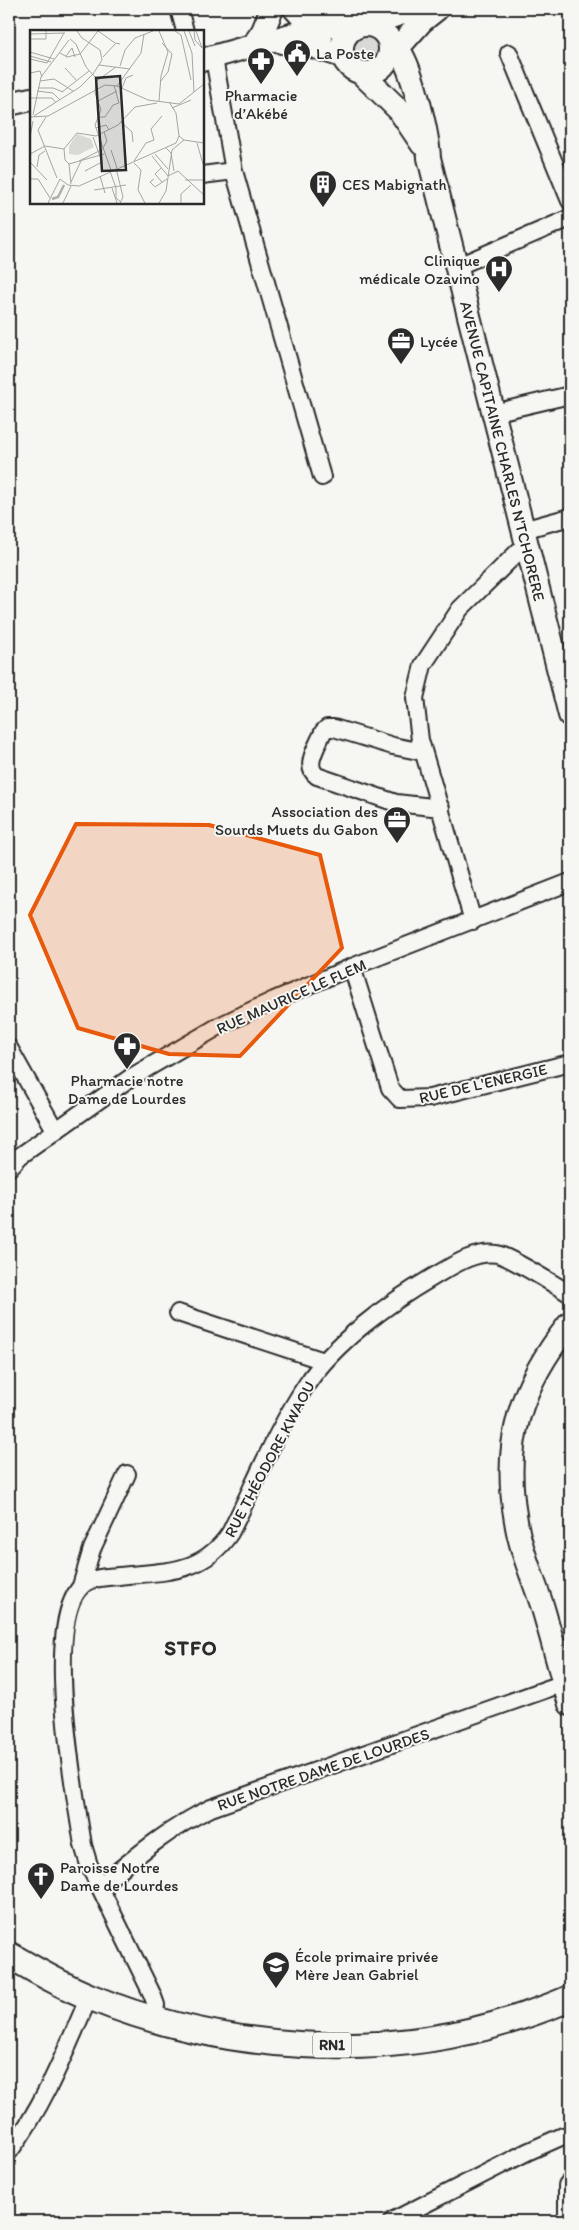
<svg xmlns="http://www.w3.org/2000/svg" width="579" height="2230" viewBox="0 0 579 2230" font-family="Itim,sans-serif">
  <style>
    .green { fill: #d9d9d5; stroke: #828280 }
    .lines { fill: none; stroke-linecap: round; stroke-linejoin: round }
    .street-casing { stroke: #2b2b2b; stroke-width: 20 }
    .secondary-casing { stroke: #2b2b2b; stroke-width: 26 }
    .primary-casing { stroke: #2b2b2b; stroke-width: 29 }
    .street { stroke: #f6f6f2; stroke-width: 16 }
    .secondary { stroke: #f6f6f2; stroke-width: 22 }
    .primary { stroke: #f6f6f2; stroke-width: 25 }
    .marked { fill: #e8590c; fill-opacity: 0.2; stroke: #e8590c; stroke-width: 4; stroke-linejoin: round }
    .labels { text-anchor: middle; stroke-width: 4; stroke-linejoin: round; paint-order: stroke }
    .shield { fill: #f6f6f2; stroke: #686867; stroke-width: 1 }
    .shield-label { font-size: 15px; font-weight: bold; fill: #2b2b2b }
    .poi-label { font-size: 16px; fill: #2b2b2b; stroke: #f6f6f2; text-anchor: start }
    .street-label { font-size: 16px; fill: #2b2b2b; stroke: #f6f6f2 }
    .district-label { font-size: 21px; font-weight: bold; letter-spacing: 1px; fill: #2b2b2b; stroke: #f6f6f2 }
    .inset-river { fill: none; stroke: #aeaeab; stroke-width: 2.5 }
    .inset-road { fill: none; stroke: #a5a5a2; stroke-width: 1 }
    .view { fill: #2b2b2b; fill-opacity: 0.15; stroke: #2b2b2b; stroke-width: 2.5 }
    .inset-edge { fill: none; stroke: #2b2b2b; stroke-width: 2.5 }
  </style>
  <rect width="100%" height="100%" fill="#f6f6f2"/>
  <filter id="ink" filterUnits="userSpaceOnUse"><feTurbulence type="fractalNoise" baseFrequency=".02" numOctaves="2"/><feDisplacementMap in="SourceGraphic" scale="10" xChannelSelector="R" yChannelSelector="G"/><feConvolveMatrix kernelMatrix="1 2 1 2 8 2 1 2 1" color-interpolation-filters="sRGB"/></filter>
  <g filter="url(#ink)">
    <circle class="green" cx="366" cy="49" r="15"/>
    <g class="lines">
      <g class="street-casing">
        <g id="street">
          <polyline points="179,9 185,31"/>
          <polyline points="509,53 570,201"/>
          <polyline points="214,58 234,171 322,477"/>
          <polyline points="202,175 234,171"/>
          <polyline points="456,267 570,218"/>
          <polyline points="493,413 570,395"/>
          <polyline points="523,530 570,517"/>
          <path d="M423,752l-30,-6 -59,-18h-7l-4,4c-5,13 -20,34 -6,44l79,27 45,5"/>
          <polyline points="473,921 420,740 415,698 423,665 460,609 526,544"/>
          <polyline points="352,967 390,1088 400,1099 430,1098 570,1063"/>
          <polyline points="9,1048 55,1130"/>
          <polyline points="9,1168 20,1156 130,1078 221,1025 274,1000 352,967 570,882"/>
          <polyline points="178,1313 324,1361"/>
          <polyline points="81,1586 92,1549 127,1474"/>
          <path d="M100,1886c35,-29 69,-58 111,-78l353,-125"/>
          <path d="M154,2019l2,-14 -4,-11 -63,-129 -6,-20c-7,-46 -45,-241 6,-264 9,-4 20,-4 30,-5 45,-5 83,-1 111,-43 25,-49 46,-103 77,-149 28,-42 83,-82 126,-107 19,-11 42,-27 64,-23 14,3 58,31 73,40"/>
          <path d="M9,2152c35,-46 57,-102 80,-155"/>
          <polyline points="392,2221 527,2152 563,2136 570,2135"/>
        </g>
      </g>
      <g class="secondary-casing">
        <g id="secondary">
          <polyline points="295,9 321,38"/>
          <path d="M323,9c37,24 56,11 93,0"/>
          <circle cx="366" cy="49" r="24"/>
          <path d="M385,34c7,7 13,13 17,21 12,22 26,79 27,103l141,557"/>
          <polyline points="282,42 303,43 339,55"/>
          <polyline points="252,47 263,31 272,9"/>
          <polyline points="388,59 422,21 437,9"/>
          <polyline points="202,60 312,29 354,22"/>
          <polyline points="360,72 399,110 422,144"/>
          <polyline points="9,104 31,99"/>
          <path d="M570,1323c-50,62 -68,119 -54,198 4,28 17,57 26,84 10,33 18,66 28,99"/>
          <polyline points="570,2186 570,2220"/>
        </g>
      </g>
      <g class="primary-casing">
        <path id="primary" d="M9,1955c26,15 53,31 81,42 132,54 291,66 427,21 18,-6 36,-12 53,-20"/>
      </g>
      <use href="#street" class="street"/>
      <use href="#secondary" class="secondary"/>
      <use href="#primary" class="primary"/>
    </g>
  </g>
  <path class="marked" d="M76,824l133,1 111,30 22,93 -102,108 -71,-2 -91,-26 -48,-113z"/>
  <defs>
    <g id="civic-pin" transform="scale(1.4375)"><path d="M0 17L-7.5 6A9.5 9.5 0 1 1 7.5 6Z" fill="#2b2b2b" stroke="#f6f6f2"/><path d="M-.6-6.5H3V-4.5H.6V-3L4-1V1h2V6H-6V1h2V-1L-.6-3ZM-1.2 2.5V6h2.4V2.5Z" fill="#fff"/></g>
    <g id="pharmacy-pin" transform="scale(1.4375)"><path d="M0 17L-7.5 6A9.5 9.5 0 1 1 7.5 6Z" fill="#2b2b2b" stroke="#f6f6f2"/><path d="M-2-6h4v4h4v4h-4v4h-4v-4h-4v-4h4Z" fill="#fff"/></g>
    <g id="building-pin" transform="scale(1.4375)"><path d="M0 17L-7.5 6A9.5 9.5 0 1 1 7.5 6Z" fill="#2b2b2b" stroke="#f6f6f2"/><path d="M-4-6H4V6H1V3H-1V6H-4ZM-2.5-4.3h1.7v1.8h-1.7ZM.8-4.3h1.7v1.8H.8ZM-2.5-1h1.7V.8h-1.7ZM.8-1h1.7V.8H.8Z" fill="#fff"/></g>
    <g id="hospital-pin" transform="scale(1.4375)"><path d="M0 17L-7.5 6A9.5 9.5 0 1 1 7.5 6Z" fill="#2b2b2b" stroke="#f6f6f2"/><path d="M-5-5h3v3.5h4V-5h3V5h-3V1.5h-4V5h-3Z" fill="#fff"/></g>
    <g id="office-pin" transform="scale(1.4375)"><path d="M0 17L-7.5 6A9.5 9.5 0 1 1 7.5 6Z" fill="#2b2b2b" stroke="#f6f6f2"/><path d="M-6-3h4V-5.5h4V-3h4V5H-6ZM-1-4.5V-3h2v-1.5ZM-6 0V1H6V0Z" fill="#fff"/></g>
    <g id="church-pin" transform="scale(1.4375)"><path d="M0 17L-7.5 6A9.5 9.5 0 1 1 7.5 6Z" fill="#2b2b2b" stroke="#f6f6f2"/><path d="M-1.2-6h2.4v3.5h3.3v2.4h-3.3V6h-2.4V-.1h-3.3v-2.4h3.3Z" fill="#fff"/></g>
    <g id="school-pin" transform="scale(1.4375)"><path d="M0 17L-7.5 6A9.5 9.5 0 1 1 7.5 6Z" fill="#2b2b2b" stroke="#f6f6f2"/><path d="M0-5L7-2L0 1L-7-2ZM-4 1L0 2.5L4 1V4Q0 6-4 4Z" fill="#fff"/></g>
  </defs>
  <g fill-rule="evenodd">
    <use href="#civic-pin" x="297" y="53"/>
    <use href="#pharmacy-pin" x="261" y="61"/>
    <use href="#building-pin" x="323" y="184"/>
    <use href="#hospital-pin" x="499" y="269"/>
    <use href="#office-pin" x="401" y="341"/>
    <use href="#office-pin" x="397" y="820"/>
    <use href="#pharmacy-pin" x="127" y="1046"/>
    <use href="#church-pin" x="41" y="1876"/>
    <use href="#school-pin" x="276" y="1965"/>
  </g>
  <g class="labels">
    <rect class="shield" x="313" y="2032.5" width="38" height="25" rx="4"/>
    <g class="shield-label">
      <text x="332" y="2050">RN1</text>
    </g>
    <g class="poi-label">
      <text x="316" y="59">La Poste</text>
      <text x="261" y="101" text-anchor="middle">Pharmacie<tspan x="261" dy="18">d’Akébé</tspan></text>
      <text x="342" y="190">CES Mabignath</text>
      <text x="480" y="266" text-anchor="end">Clinique<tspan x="480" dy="18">médicale Ozavino</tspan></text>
      <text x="420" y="347">Lycée</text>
      <text x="378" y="817" text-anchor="end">Association des<tspan x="378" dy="18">Sourds Muets du Gabon</tspan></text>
      <text x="127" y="1086" text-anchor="middle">Pharmacie notre<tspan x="127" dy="18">Dame de Lourdes</tspan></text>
      <text x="60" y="1873">Paroisse Notre<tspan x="60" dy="18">Dame de Lourdes</tspan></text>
      <text x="295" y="1962">École primaire privée<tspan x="295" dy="18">Mère Jean Gabriel</tspan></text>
    </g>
    <g class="street-label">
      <text transform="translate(503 451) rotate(76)" y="6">AVENUE CAPITAINE CHARLES N'TCHORERE</text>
      <text transform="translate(291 996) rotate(-24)" y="6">RUE MAURICE LE FLEM</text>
      <text transform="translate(483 1083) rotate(-13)" y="6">RUE DE L'ENERGIE</text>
      <text transform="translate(269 1459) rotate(-62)" y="6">RUE THÉODORE KWAOU</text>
      <text transform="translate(323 1769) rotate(-19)" y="6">RUE NOTRE DAME DE LOURDES</text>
    </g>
    <g class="district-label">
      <text x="191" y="1655">STFO</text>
    </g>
  </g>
  <g transform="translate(30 30)">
    <rect width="174" height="174" fill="#f6f6f2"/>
    <path d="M47,104l14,5 3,8 -16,8 -9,-1v-8z" fill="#d9d9d5"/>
    <path class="inset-river" d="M22,169l6,-2 6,-12"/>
    <path class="inset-road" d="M68,1l17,12M129,1l9,21 -7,24 -2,25M145,1l6,4 10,45M154,1l8,22 2,39M159,1l6,15M164,1l1,9 7,8M166,1l6,17M0,4l35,-1M0,9h16v-8M40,9l6,5 10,23 10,11 -1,15 6,17 -6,15 16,45M0,22l24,7M30,23l7,4 13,-3M50,24l18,-23M0,26l21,6M36,26l6,-8 3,9M73,27l13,-14 4,1M0,29l17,4 17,-30M69,35l31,4M90,36l5,-16 10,-12 18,-7M35,38l12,13M0,43l10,-2 2,6M10,51l14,-2 19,12M65,52l21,-15M130,52l8,-10 4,-18 -10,-11M87,56l24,-33 3,-19M8,58h15l10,4M92,58l4,-10 7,-3M7,61l16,2 7,7M32,62l27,-21M0,68h22l4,5M68,71l19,-10M149,74l25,-20M142,78l19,-8M3,85l8,-38 28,-37M4,86l46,-29 13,-13 9,-14 -2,-10 -18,-12 -5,-7M0,87l18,-1 57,-31 12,1 31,14 31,4M16,87l-8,13 19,48M68,87h7l8,-12 6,-2 -5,-18M91,92l11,10 1,10M66,98l10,-3 3,5M0,107l3,-16M63,107l9,25M154,110l20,3M167,113l6,21M73,118l4,-7 -3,-9M136,118l5,5 3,18M81,120l6,18M0,124l15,-8 19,3M125,124l13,15M122,126l16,20 10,-5 26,24M49,131l24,-12M104,131l12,-18 8,-3 -3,-11 11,-13M0,132l17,18M104,133l7,7 -3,20 7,13M39,134l-4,-4 -1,-11 13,-16 19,3 22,-11 17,-18 22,-4M39,134l35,-10M39,134l2,20M7,137l2,-12 6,-4M86,138l7,29 -3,6M131,138l-6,6 7,8M55,141l17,-9M80,141l6,17M70,146l5,17M0,149h8l12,19M30,149l8,6 11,1 97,-43 3,-7 -3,-23 -7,-11M124,149l-4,3 5,5 12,-8M155,150h19M41,152l10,-21M82,158l5,15M86,158v10l5,4M64,160l32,-5M18,173l12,-24M33,173l8,-17M129,173l7,-12 6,-41 12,-10 -5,-4M151,173v-9l10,-9"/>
    <path class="view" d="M90,46l6,94 -24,1 -6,-93z"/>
    <rect width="174" height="174" class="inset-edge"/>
  </g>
  <rect width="579" height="2230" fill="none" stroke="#f6f6f2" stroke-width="30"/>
  <rect x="15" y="15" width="549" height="2200" fill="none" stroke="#2b2b2b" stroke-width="2" filter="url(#ink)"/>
</svg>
